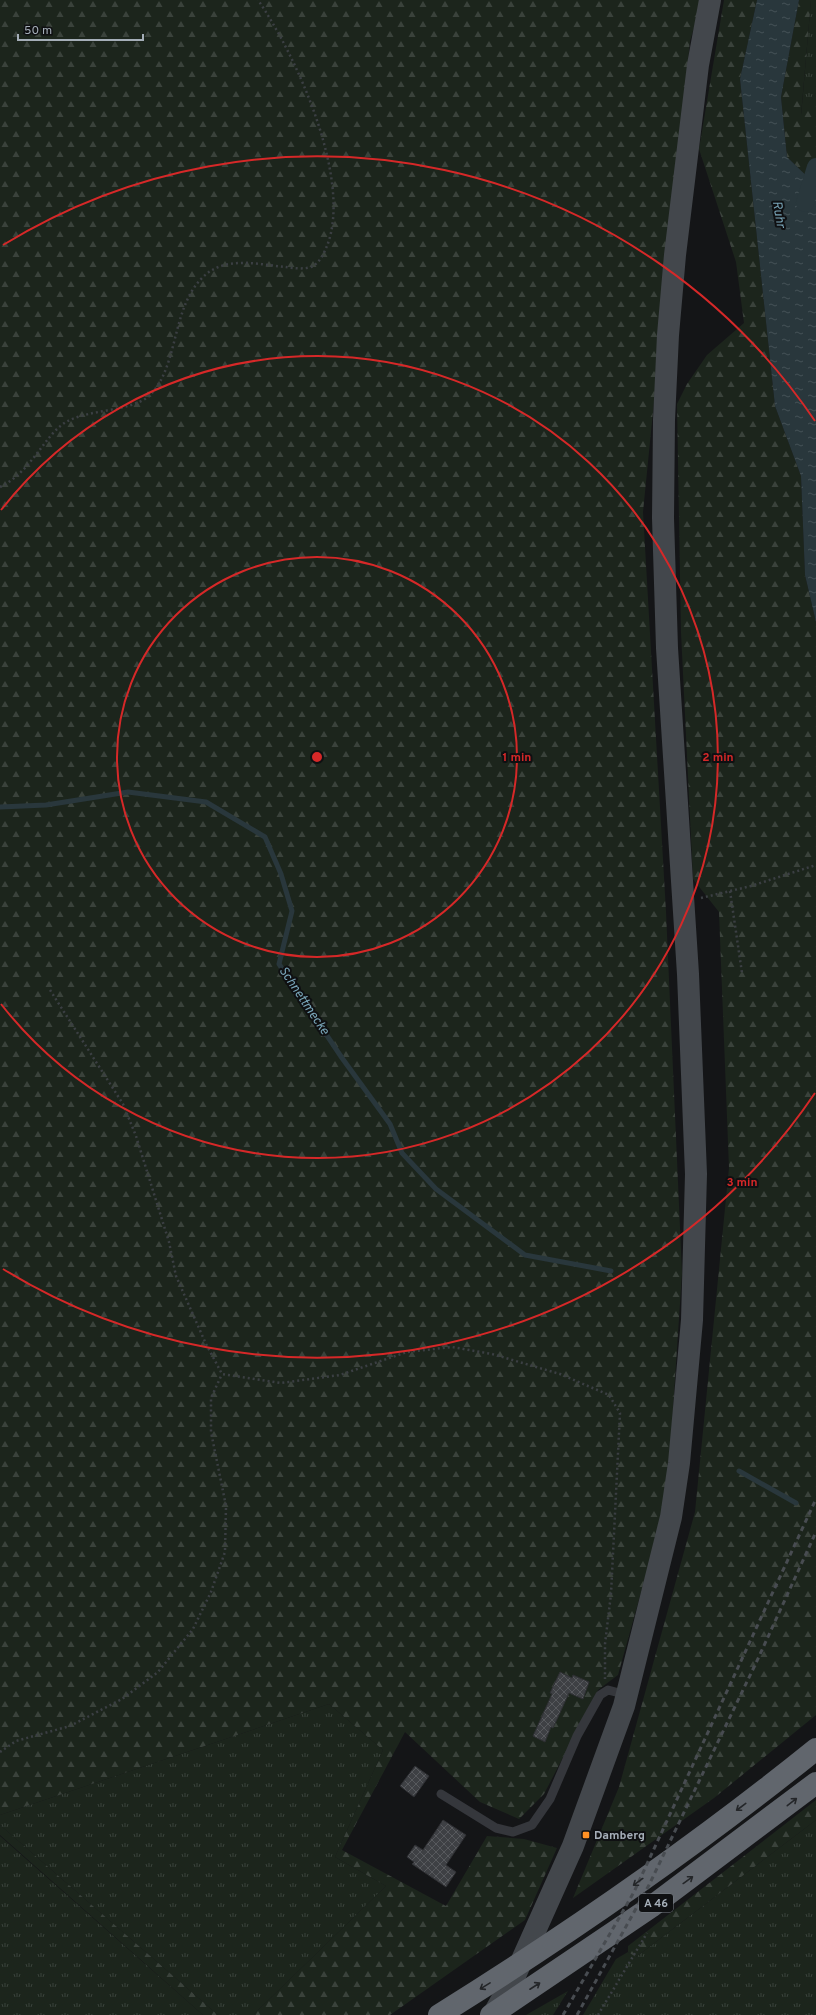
<svg xmlns="http://www.w3.org/2000/svg" width="816" height="2015" viewBox="0 0 816 2015" font-family="Overpass,sans-serif">
  <style>
    .grass { fill: url(#grass-tufts) }
    .forest { fill: url(#forest-firs) }
    .water { fill: url(#water-ripples) }
    .lines { fill: none; stroke-linecap: round; stroke-linejoin: round }
    .stream { stroke: #29373c; stroke-width: 5 }
    .canal { stroke: #29373c; stroke-width: 18 }
    .building { fill: url(#building-cross-hatch); stroke: #2e2f33 }
    .path { stroke: #3b3f43; stroke-width: 2.5; stroke-dasharray: 2 3; stroke-linecap: butt }
    .lane { stroke: #35373c; stroke-width: 9 }
    .secondary { stroke: #43474c; stroke-width: 22 }
    .highway { stroke: #61666d; stroke-width: 22 }
    .rail { stroke: #484c51; stroke-width: 3; stroke-dasharray: 5 4; stroke-linecap: butt }
    .oneway { stroke: #242629 }
    .ring { fill: none; stroke: #d62828; stroke-width: 2 }
    .poi-dot { fill: #ff9124; stroke: #0f1012; stroke-width: 1.5 }
    .labels { text-anchor: middle; stroke-width: 4; stroke-linejoin: round; paint-order: stroke }
    .shield { fill: #0f1012; stroke: #787f86; stroke-width: 1 }
    .shield-label { font-size: 11px; font-weight: bold; fill: #a5aeb8 }
    .poi-label { font-size: 12px; font-weight: bold; fill: #a5aeb8; stroke: #0f1012; text-anchor: start }
    .water-label { font-size: 13px; font-style: italic; fill: #78a4b7; stroke: #0f1012 }
    .centre { fill: #d62828; stroke: #0f1012; stroke-width: 2 }
    .ring-label { font-size: 12px; text-anchor: middle; font-weight: bold; fill: #d62828; stroke: #0f1012; stroke-width: 4; stroke-linejoin: round; paint-order: stroke }
  </style>
  <defs>
    <pattern id="grass-tufts" width="24" height="20" patternUnits="userSpaceOnUse"><rect width="24" height="20" fill="#1c251c"/><path d="M3 7l-1-3M5 7V3M7 7l1-3M15 17l-1-3M17 17v-4M19 17l1-3" fill="none" stroke="#3a423b"/></pattern>
    <pattern id="forest-firs" width="22" height="20" patternUnits="userSpaceOnUse"><rect width="22" height="20" fill="#1c251c"/><path d="M5 1l3.5 6h-7zM16 11l3.5 6h-7z" fill="#3a423b"/></pattern>
    <pattern id="water-ripples" width="26" height="14" patternUnits="userSpaceOnUse"><rect width="26" height="14" fill="#29373c"/><path d="M2 4q2-2 4 0t4 0M15 11q2-2 4 0t4 0" fill="none" stroke="#455156"/></pattern>
    <pattern id="building-cross-hatch" width="8" height="8" patternUnits="userSpaceOnUse"><rect width="8" height="8" fill="#3e4044"/><path d="M0 0l8 8M0 8l8-8" fill="none" stroke="#57595d"/></pattern>
  </defs>
  <rect width="100%" height="100%" fill="#141517"/>
  <g class="grass">
    <polygon points="811,0 816,0 816,93 801,117"/>
    <polygon points="329,1704 383,1750 335,1857 386,1886 253,2015 218,2015 0,1825 0,1815"/>
    <polygon points="816,1820 816,2015 583,2015 616,1959 628,1952 636,1957"/>
    <polygon points="0,1836 203,2015 0,2015"/>
    <polygon points="568,1991 553,2015 526,2015"/>
  </g>
  <g class="forest">
    <polygon points="0,0 702,0 690,41 643,512 666,912 682,1273 667,1499 618,1675 598,1690 544,1794 519,1819 480,1802 405,1732 342,1850 446,1906 487,1836 524,1839 557,1848 525,1920 390,2015 253,2015 386,1886 335,1857 383,1750 329,1704 0,1815"/>
    <polygon points="724,0 757,0 740,79 775,406 801,476 805,575 816,622 816,1715 714,1798 573,1898 619,1787 695,1512 729,1168 719,912 693,879 681,632 677,404 687,384 707,355 744,323 736,262 699,149"/>
    <polygon points="799,0 811,0 801,115 816,93 816,185 787,157 781,97"/>
    <polygon points="816,1800 816,1820 636,1957 628,1952 628,1946"/>
    <polygon points="0,1825 218,2015 203,2015 0,1835"/>
  </g>
  <polygon class="water" points="757,0 799,0 781,97 787,157 816,185 816,622 805,575 801,476 775,406 740,79"/>
  <g class="lines">
    <g class="stream">
      <polyline points="0,807 46,805 128,792 206,802 265,837 281,874 292,911 279,964 342,1058 390,1124 402,1153 436,1189 525,1255 611,1271"/>
      <polyline points="739,1471 796,1503"/>
    </g>
    <polyline class="canal" points="805,203 816,167"/>
  </g>
  <g class="building">
    <polygon points="560,1672 572,1678 573,1675 589,1682 583,1699 569,1693 553,1728 551,1727 545,1742 533,1736 552,1694 550,1693"/>
    <polygon points="415,1766 429,1776 414,1797 400,1786"/>
    <polygon points="443,1820 466,1835 446,1865 456,1872 446,1887 412,1864 414,1862 407,1857 415,1845 423,1850"/>
  </g>
  <g class="lines">
    <g class="path">
      <path d="M0,487c21,-10 34,-30 48,-48 5,-6 11,-13 18,-17 23,-13 62,-10 82,-25 5,-4 10,-12 13,-17 17,-33 15,-77 42,-103 21,-21 54,-13 82,-10 8,1 21,3 28,-1 7,-4 11,-13 14,-20 26,-66 -31,-191 -69,-246"/>
      <polyline points="730,891 742,973"/>
      <polyline points="701,898 751,886 816,865"/>
      <polyline points="50,990 123,1104 136,1136 169,1242 176,1276 206,1344 222,1374 281,1383 340,1375 407,1352 452,1347 492,1354 560,1374 609,1395 620,1413 611,1594 605,1644 605,1679"/>
      <polyline points="0,1752 16,1741 70,1726 122,1699 158,1672 193,1629 211,1592 225,1552 226,1506 211,1432 211,1398 222,1374"/>
      <polyline points="598,2015 647,1933"/>
    </g>
    <polyline class="lane" points="441,1794 496,1828 513,1832 532,1825 550,1799 577,1736 600,1695 608,1690 627,1695"/>
    <polyline class="secondary" points="493,2015 513,1980 573,1846 624,1706 671,1517 679,1463 692,1320 696,1174 688,974 667,648 663,518 664,420 668,335 675,255 698,65 710,0"/>
    <g class="highway">
      <path d="M439,2015c130,-81 257,-169 377,-266"/>
      <polyline points="491,2015 651,1907 816,1783"/>
    </g>
    <g class="rail">
      <polyline points="563,2015 634,1892 816,1499"/>
      <polyline points="577,2015 649,1885 756,1663 816,1532"/>
    </g>
  </g>
  <defs><path id="oneway-shaft" d="M-6 0H5M1.5-3L5.5 0L1.5 3" fill="none" stroke-width="1.6" stroke-linecap="round" stroke-linejoin="round"/></defs>
  <g class="oneway">
    <use href="#oneway-shaft" transform="translate(792 1802) rotate(-38)"/>
    <use href="#oneway-shaft" transform="translate(741 1807) rotate(143)"/>
    <use href="#oneway-shaft" transform="translate(688 1880) rotate(-36)"/>
    <use href="#oneway-shaft" transform="translate(638 1882) rotate(144)"/>
    <use href="#oneway-shaft" transform="translate(485 1986) rotate(148)"/>
    <use href="#oneway-shaft" transform="translate(535 1986) rotate(-33)"/>
  </g>
  <g class="ring">
    <circle cx="317" cy="757" r="200"/>
    <path d="M1 510A401 401 0 1 1 1 1004"/>
    <path d="M815 1093A601 601 0 0 1 3 1269M3 245A601 601 0 0 1 815 421"/>
  </g>
  <rect class="poi-dot" x="582" y="1831" width="8" height="8" rx="2"/>
  <g class="labels">
    <rect class="shield" x="639" y="1894" width="34" height="18" rx="3"/>
    <g class="shield-label">
      <text x="656" y="1907">A 46</text>
    </g>
    <g class="poi-label">
      <text x="594" y="1839">Damberg</text>
    </g>
    <g class="water-label">
      <text transform="translate(780 214) rotate(80)" y="5">Ruhr</text>
      <text transform="translate(305 1000) rotate(56)" y="5">Schnettmecke</text>
    </g>
  </g>
  <circle cx="317" cy="757" r="6" class="centre"/>
  <g class="ring-label">
    <text x="517" y="761">1 min</text>
    <text x="718" y="761">2 min</text>
    <text x="742" y="1186">3 min</text>
  </g>
  <path d="M18 34v6h125v-6" fill="none" stroke="#a5aeb8" stroke-width="2"/>
  <text x="24" y="34" font-size="12" fill="#a5aeb8" stroke="#0f1012" stroke-width="3" paint-order="stroke">50 m</text>
</svg>
